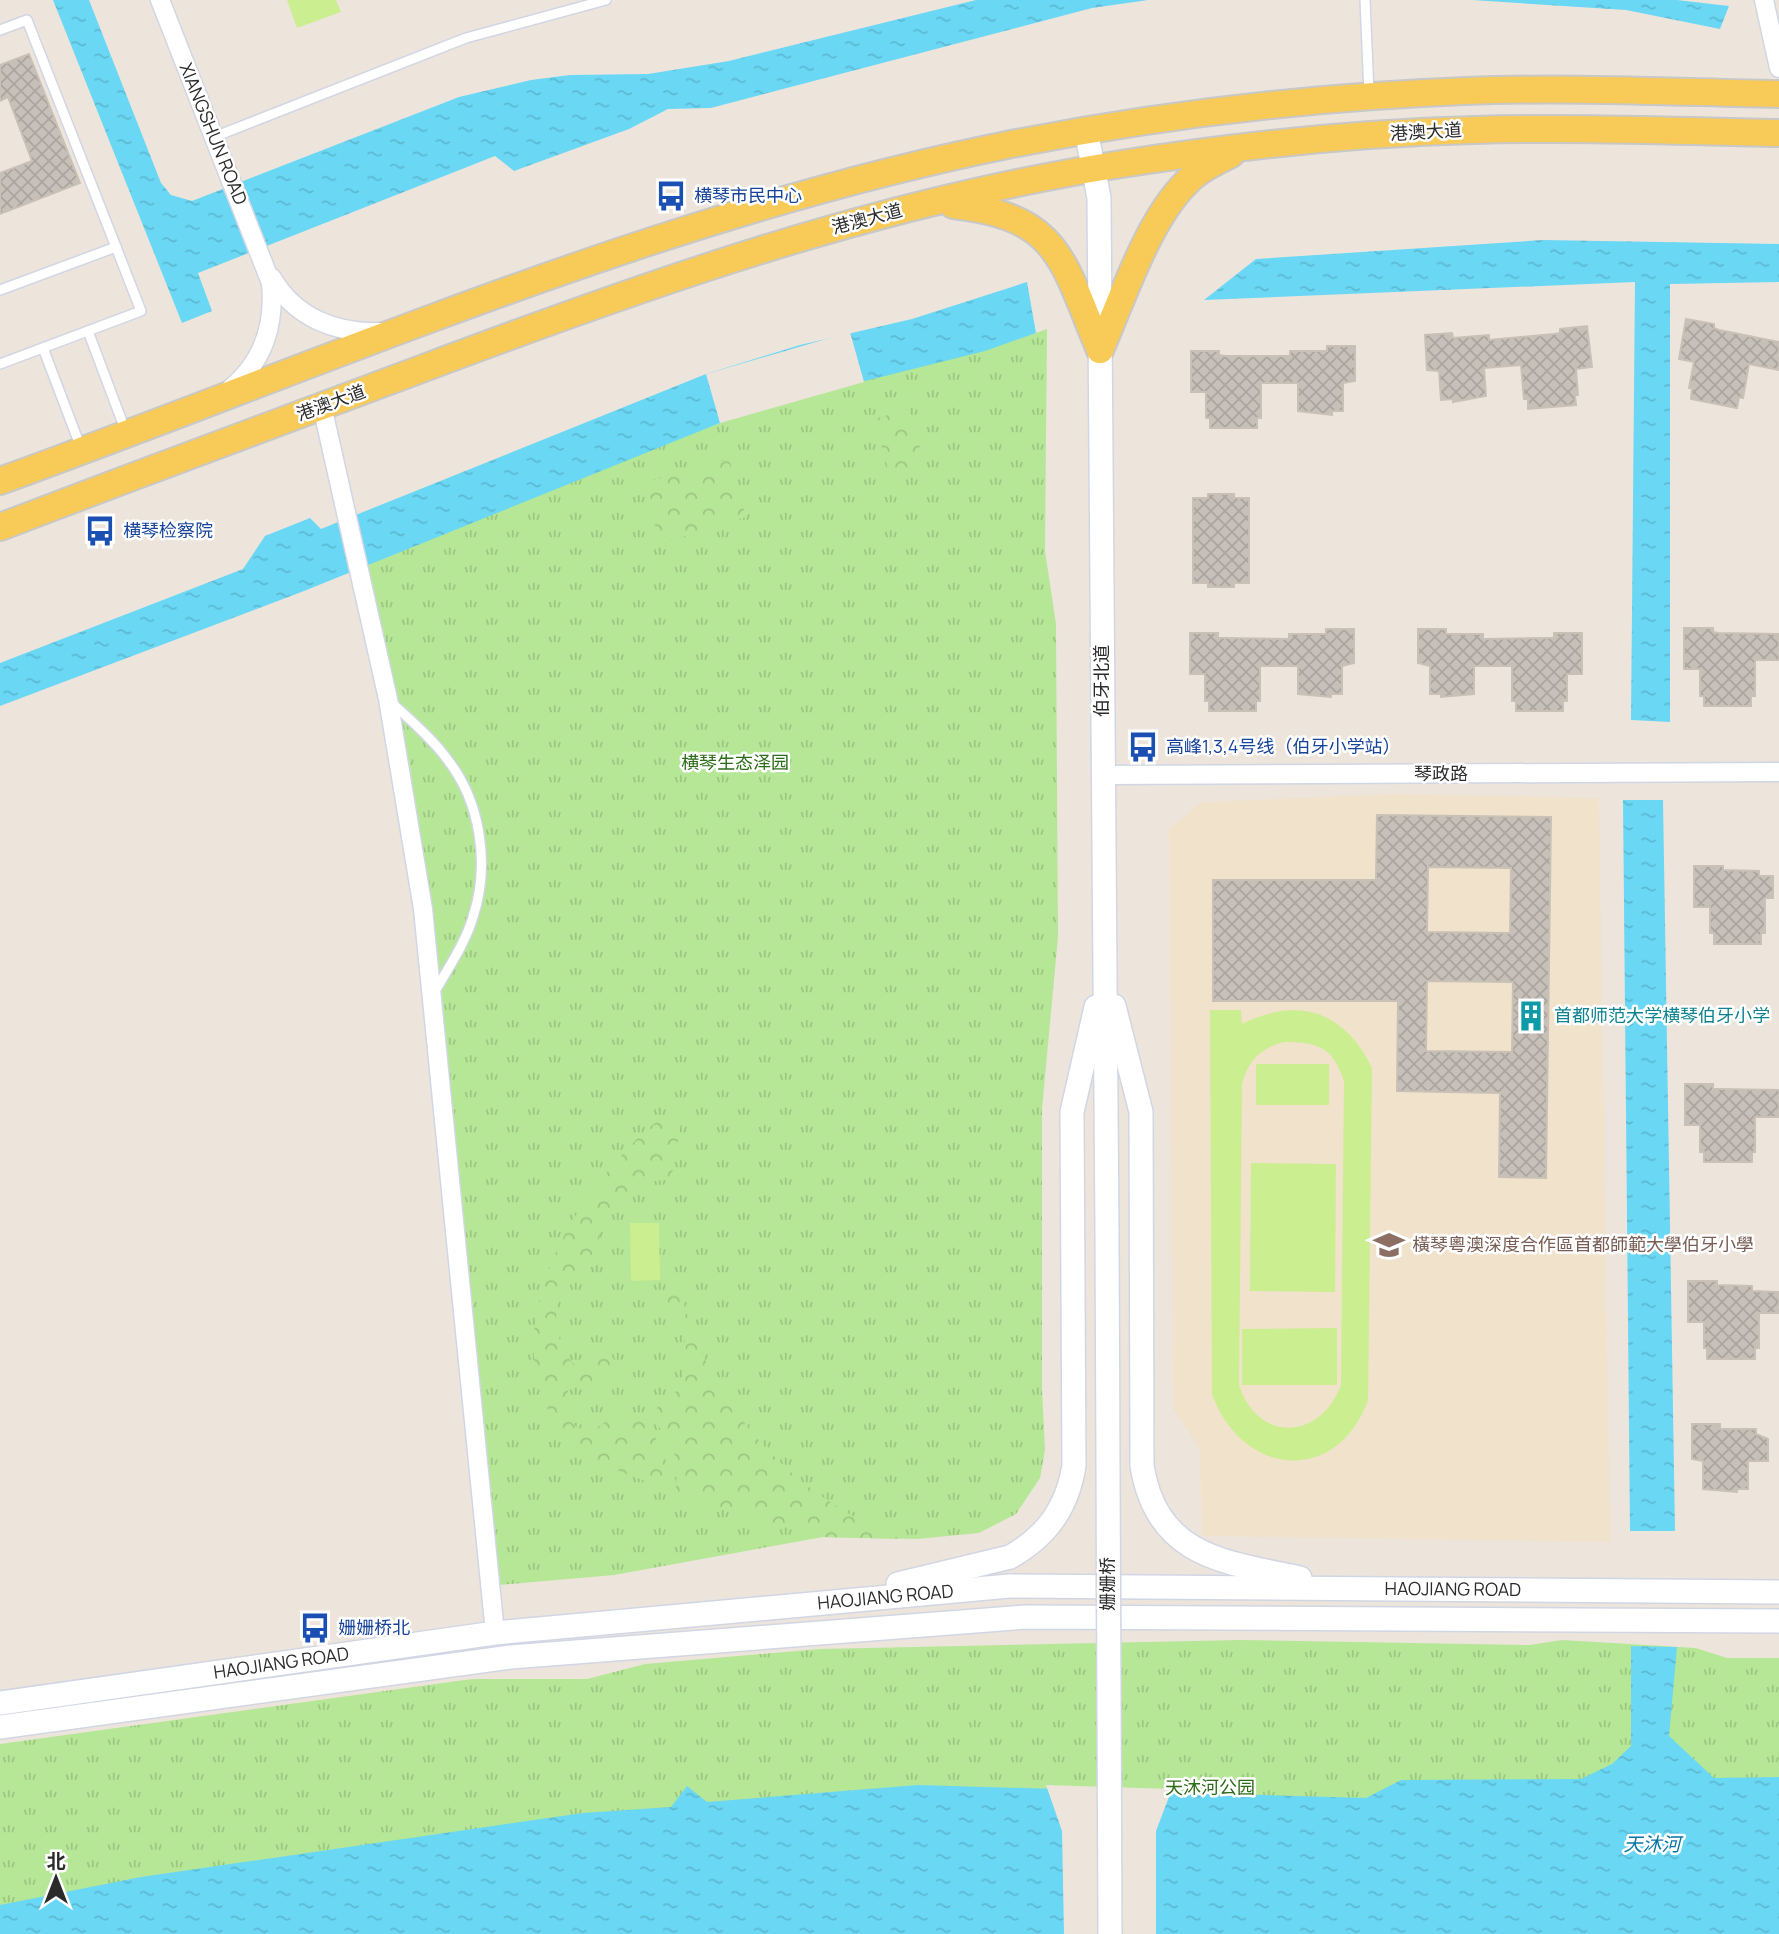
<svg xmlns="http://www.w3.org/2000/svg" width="1779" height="1934" viewBox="0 0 1779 1934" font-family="Manrope,'Noto Sans SC',sans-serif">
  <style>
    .education { fill: #f0e2cb }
    .grass { fill: url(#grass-tufts) }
    .forest { fill: url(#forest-crowns) }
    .pitch { fill: #cbee91; fill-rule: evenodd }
    .water { fill: url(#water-ripples) }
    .pier { fill: #ede5dc }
    .building { fill: url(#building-cross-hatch); stroke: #c9c1b6; stroke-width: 2; fill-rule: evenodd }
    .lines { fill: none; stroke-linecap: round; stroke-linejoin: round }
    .lane-casing { stroke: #d1d6e4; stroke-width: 12 }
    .street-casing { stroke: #d1d6e4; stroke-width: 21 }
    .secondary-casing { stroke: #d1d6e4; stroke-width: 26 }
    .primary-casing { stroke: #c8c8c8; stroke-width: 30 }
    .lane { stroke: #fff; stroke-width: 9 }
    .street { stroke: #fff; stroke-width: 18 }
    .secondary { stroke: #fff; stroke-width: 23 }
    .primary { stroke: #f8ca57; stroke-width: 26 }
    .secondary-bridge-casing { stroke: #d1d6e4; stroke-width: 26; stroke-linecap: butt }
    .secondary-bridge { stroke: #fff; stroke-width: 23 }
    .labels { text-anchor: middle; stroke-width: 5; stroke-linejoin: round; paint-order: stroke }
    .street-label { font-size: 18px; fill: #2b2b2b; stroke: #fff }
    .transit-label { font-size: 18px; fill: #164399; stroke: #fff; text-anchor: start }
    .park-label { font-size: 18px; fill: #2c6c17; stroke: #fff }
    .culture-label { font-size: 18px; fill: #0d838f; stroke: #fff; text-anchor: start }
    .education-label { font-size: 18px; fill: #785e54; stroke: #fff; text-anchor: start }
    .water-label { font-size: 19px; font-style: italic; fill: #0775a3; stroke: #fff }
  </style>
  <defs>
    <pattern id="grass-tufts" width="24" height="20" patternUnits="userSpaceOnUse" patternTransform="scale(1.75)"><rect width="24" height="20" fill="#b5e796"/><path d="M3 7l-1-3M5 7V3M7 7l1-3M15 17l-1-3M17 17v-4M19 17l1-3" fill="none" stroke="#9cc681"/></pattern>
    <pattern id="forest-crowns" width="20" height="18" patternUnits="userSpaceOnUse" patternTransform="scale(1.75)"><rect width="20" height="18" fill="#b5e796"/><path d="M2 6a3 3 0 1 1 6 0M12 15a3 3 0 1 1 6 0" fill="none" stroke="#9cc681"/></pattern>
    <pattern id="water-ripples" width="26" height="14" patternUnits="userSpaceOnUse" patternTransform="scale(1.75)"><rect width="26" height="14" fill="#6ad7f5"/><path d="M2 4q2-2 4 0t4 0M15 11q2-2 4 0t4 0" fill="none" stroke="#5cb9d2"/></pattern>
    <pattern id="building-cross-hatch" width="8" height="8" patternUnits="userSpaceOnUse" patternTransform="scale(1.75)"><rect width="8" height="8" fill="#c6c0b8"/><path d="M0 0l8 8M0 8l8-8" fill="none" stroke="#aaa59e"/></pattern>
  </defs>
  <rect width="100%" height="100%" fill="#ede5dc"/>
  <polygon class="education" points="1398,794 1599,798 1610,1542 1202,1536 1200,1450 1173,1408 1169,829 1202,802"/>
  <g class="grass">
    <path d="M1047,329l-2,222 11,73 2,313 -16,172v280l3,61 -5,28 -24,36 -37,19 -62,6 -94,-2 -209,38 -115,10 -67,-677 -22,-141 -42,-202c130,-53 259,-113 394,-156 94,-30 191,-46 285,-80z"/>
    <polygon points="1239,1640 1530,1645 1562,1640 1696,1648 1727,1658 1779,1658 1779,1934 0,1934 0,1744 472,1679 587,1679 645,1664 820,1649"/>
  </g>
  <g class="forest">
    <polygon points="909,409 924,462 889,473 874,419"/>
    <polygon points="729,459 746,517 660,544 644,483"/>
    <path d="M673,1112l4,1 4,10 -10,57c-46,-1 -76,31 -72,77 -47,22 -57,73 -22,111l9,-17c18,-6 31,2 30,22l-14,13 -17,-5 -16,8 -6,15c2,17 17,32 35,23 6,-4 11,-9 19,-11 38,-6 51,44 46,71 -26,-9 -55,-18 -78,-35 -87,-65 -49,-184 5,-258 19,-25 54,-69 83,-82z"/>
    <path d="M679,1285c27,118 111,210 222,254l-78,-2 -89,-24 -58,-21 1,-30 -5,-15 -20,-31c3,-11 17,-14 23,-23 21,-33 10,-71 -15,-98z"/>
  </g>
  <g class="pitch">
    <polygon points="287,0 336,0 341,12 297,28"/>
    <path d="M1210,1010h31l1,14c56,-28 103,-13 130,44l-4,332c-31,86 -126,77 -156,-6zM1284,1042c34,0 49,5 60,39l-3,304c-20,55 -83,59 -102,0l3,-301c6,-23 18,-36 42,-42z"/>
    <rect x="1256" y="1064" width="73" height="41"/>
    <polygon points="1251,1163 1336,1164 1335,1292 1250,1291"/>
    <polygon points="630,1223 659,1223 660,1280 631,1281"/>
    <polygon points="1337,1328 1337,1385 1242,1385 1242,1329"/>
  </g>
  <g class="water">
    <polygon points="53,0 89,0 161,183 171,195 192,201 459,97 531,80 570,75 648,74 729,61 976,0 1148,0 1092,8 711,108 668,109 629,129 514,171 495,156 198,273 212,311 182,323"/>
    <polygon points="1472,0 1677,0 1729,6 1720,29 1626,10"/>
    <polygon points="1543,240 1779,244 1779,282 1670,284 1670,722 1631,720 1635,282 1204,300 1256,259"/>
    <polygon points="1027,282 1036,333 985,351 813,394 720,423 304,591 0,706 0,663 243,569 265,536 310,518 321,529 706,374 800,345 912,319"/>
    <polygon points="1623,800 1663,800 1675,1531 1630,1531"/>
    <polygon points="1631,1646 1677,1647 1669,1736 1714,1778 1779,1777 1779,1934 0,1934 0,1905 141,1877 583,1813 671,1807 687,1786 707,1802 918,1785 1366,1798 1401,1780 1581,1779 1612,1764 1631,1746"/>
  </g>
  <g class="pier">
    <polygon points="850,332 864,382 720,423 706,374"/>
    <polygon points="1046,1785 1172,1789 1156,1831 1156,1934 1064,1934 1062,1831"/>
  </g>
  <g class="building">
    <polygon points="29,54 80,183 0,214 0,173 32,161 8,97 0,101 0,65"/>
    <polygon points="1686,319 1714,324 1714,328 1719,330 1779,342 1779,370 1749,364 1743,398 1739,397 1737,408 1691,399 1692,388 1689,388 1694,362 1679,359"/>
    <polygon points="1587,326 1592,367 1576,369 1578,395 1575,395 1576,405 1528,409 1528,399 1524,399 1521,365 1484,368 1486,396 1453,402 1453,399 1441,400 1439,371 1427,370 1425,335 1452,333 1453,338 1489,335 1489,340 1554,334 1560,333 1560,329"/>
    <polygon points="1327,346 1355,346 1355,381 1343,383 1343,411 1332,411 1332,415 1298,411 1298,383 1261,383 1261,418 1257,418 1257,428 1210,428 1210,418 1206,418 1206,392 1191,392 1191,351 1219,351 1219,355 1225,356 1290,356 1290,351 1327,351"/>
    <polygon points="1208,494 1234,494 1234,498 1249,498 1249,583 1234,583 1234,587 1208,587 1208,583 1193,583 1193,498 1208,498"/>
    <polygon points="1684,628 1713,628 1713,632 1719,633 1779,634 1779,660 1755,660 1755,696 1751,696 1751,706 1704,706 1704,696 1700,696 1700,669 1684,669"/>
    <polygon points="1326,629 1354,629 1354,663 1342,666 1342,694 1331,694 1331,697 1298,694 1298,666 1260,666 1260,701 1256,701 1256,711 1209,711 1209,701 1205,701 1205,674 1190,674 1190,633 1218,633 1218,638 1224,638 1289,639 1289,634 1326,634"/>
    <polygon points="1418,629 1446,629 1446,634 1483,634 1483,639 1548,638 1554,638 1554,633 1582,633 1582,674 1567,674 1567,701 1563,701 1563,711 1516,711 1516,701 1512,701 1512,666 1474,666 1474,694 1441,697 1441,694 1430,694 1430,666 1418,663"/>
    <path d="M1377,815l174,2 -5,361 -47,-1 1,-84 -103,-2 1,-90h-185v-121h163zM1428,867l83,1 -1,65 -83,-1zM1427,981l86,1 -1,70 -86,-1z"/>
    <polygon points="1694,866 1723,866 1723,870 1759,871 1759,876 1773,876 1773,898 1765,898 1765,933 1761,933 1761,944 1714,944 1714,933 1710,933 1710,907 1694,907"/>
    <polygon points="1685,1084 1713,1084 1713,1089 1719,1089 1779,1090 1779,1117 1755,1117 1755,1152 1752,1152 1752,1162 1704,1162 1704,1152 1700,1152 1700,1125 1685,1125"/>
    <polygon points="1688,1281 1717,1281 1717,1285 1752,1286 1752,1291 1779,1292 1779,1313 1759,1313 1759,1348 1755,1348 1755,1359 1707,1359 1707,1348 1704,1348 1704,1322 1688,1322"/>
    <polygon points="1692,1424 1720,1424 1720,1429 1756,1429 1756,1434 1768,1439 1768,1461 1748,1461 1748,1489 1737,1489 1737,1492 1703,1489 1703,1461 1692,1459"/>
  </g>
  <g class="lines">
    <g class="lane-casing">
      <g id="lane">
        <polyline points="1365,0 1369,94"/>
        <polyline points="0,30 27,20 116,247"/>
        <polyline points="214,137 466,38 606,0"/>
        <polyline points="0,290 116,247 141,311 0,364"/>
        <polyline points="88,331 126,432"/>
        <polyline points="43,348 81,448"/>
        <path d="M391,702c19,18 40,35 56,57 34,43 43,106 26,158 -8,27 -25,51 -39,76"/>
      </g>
    </g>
    <g class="street-casing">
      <g id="street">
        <path d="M160,0l111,283c4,42 -8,79 -41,106"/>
        <polyline points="1764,0 1779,68"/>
        <path d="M272,278c23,40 65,56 109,54"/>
        <polyline points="322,406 388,699 423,909 495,1633"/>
        <polyline points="1103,775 1779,772"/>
      </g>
    </g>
    <g class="secondary-casing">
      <g id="secondary">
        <polyline points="1086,130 1099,198 1107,1233"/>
        <path d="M1114,1006l27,106 1,354c15,91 82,96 158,112"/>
        <path d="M898,1584l112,-27c37,-21 57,-49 64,-91l-2,-354 24,-105"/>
        <path id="s1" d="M0,1703l495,-70 514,-47 770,6"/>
        <polyline points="0,1727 511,1657 1026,1617 1779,1621"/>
      </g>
    </g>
    <g class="primary-casing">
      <g id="primary">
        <path d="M953,205c108,12 109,56 147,145"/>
        <path d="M1100,350c22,-50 47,-128 86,-167 12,-13 29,-21 45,-29"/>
        <path d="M0,481c331,-120 660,-266 1007,-336 151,-30 304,-48 458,-54 104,-4 209,1 314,3"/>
        <path d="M0,527c141,-54 283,-106 424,-159 226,-85 452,-165 691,-203 119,-19 239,-32 359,-35 102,-3 203,1 305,3"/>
      </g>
    </g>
    <use href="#lane" class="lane"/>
    <use href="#street" class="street"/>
    <use href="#secondary" class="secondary"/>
    <use href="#primary" class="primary"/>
    <g class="secondary-bridge-casing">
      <polyline id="secondary-bridge" points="1107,1233 1110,1934"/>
    </g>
    <use href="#secondary-bridge" class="secondary-bridge"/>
  </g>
  <defs>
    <g id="bus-bare" transform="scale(2.415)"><path d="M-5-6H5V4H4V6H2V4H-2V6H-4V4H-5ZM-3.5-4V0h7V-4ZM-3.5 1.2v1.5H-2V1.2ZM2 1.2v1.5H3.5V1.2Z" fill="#1a4fb4" stroke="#fff" stroke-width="2.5" paint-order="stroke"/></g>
    <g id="building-bare" transform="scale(2.415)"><path d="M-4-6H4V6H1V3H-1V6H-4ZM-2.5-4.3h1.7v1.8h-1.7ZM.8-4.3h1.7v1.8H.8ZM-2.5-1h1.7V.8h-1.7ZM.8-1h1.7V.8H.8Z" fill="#0f9aa8" stroke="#fff" stroke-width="2.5" paint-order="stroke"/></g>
    <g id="school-bare" transform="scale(2.415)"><path d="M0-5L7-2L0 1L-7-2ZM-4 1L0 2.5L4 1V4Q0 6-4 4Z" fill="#8d6e63" stroke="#fff" stroke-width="2.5" paint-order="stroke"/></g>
  </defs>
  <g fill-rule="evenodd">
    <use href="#bus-bare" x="671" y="196"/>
    <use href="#bus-bare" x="100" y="531"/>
    <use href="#bus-bare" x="1143" y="747"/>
    <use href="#building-bare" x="1531" y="1016"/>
    <use href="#school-bare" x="1389" y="1245"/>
    <use href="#bus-bare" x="315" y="1628"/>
  </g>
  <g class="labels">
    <g class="street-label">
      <text transform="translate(1426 132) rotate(-3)" y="6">港澳大道</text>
      <text transform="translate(213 134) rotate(68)" y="6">XIANGSHUN ROAD</text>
      <text transform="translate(867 219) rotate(-15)" y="6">港澳大道</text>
      <text transform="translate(331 403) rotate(-20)" y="6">港澳大道</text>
      <text transform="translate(1102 681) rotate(-90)" y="6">伯牙北道</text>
      <text x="1441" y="780">琴政路</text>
      <text transform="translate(1108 1584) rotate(-90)" y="6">姗姗桥</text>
      <text dy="6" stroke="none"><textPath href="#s1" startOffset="1460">HAOJIANG ROAD</textPath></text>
      <text dy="6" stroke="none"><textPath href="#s1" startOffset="892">HAOJIANG ROAD</textPath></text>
      <text dy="6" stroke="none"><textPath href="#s1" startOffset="284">HAOJIANG ROAD</textPath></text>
    </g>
    <g class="transit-label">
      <text x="694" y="202">横琴市民中心</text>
      <text x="123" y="537">横琴检察院</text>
      <text x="1166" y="753">高峰1,3,4号线（伯牙小学站）</text>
      <text x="338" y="1634">姗姗桥北</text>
    </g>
    <g class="park-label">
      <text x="735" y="769">横琴生态泽园</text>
      <text x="1210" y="1794">天沐河公园</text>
    </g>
    <g class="culture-label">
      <text x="1554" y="1022">首都师范大学横琴伯牙小学</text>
    </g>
    <g class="education-label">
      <text x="1412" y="1251">橫琴粵澳深度合作區首都師範大學伯牙小學</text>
    </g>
    <g class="water-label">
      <text x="1652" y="1851">天沐河</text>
    </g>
  </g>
  <g transform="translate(56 1878)" stroke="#ffffff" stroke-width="5" paint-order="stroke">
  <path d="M0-5L12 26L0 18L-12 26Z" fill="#2b2b2b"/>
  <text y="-10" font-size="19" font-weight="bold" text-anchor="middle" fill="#2b2b2b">北</text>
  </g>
</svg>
